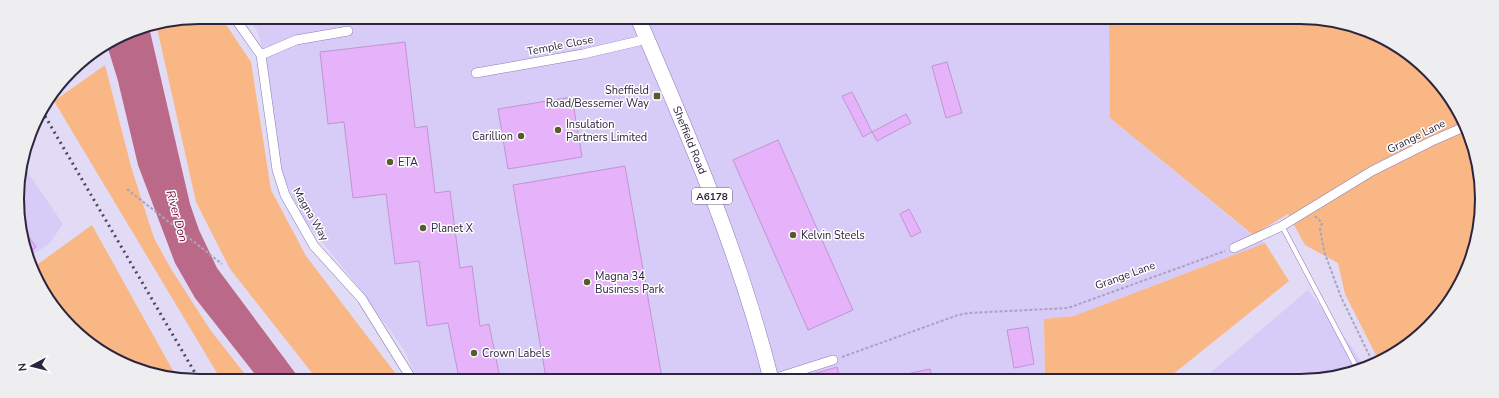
<svg xmlns="http://www.w3.org/2000/svg" width="1499" height="398" viewBox="0 0 1499 398" font-family="'Nunito Sans',sans-serif">
  <style>
    .built { fill: #d7ccf8 }
    .green { fill: #fab786 }
    .water { fill: #bb6988 }
    .building { fill: #e6b2f9; stroke: #bf96cf }
    .lines { fill: none; stroke-linecap: round; stroke-linejoin: round }
    .lane-casing { stroke: #8d7cb9; stroke-width: 5.5 }
    .street-casing { stroke: #8d7cb9; stroke-width: 10 }
    .primary-casing { stroke: #8d7cb9; stroke-width: 16 }
    .path { stroke: #aaa3bd; stroke-width: 2; stroke-dasharray: 3 2; stroke-linecap: butt }
    .lane { stroke: #fff; stroke-width: 4.5 }
    .street { stroke: #fff; stroke-width: 9 }
    .primary { stroke: #fff; stroke-width: 15 }
    .rail { stroke: #4e4760; stroke-width: 3; stroke-dasharray: 2 4; stroke-linecap: butt }
    .poi-dot { fill: #555d2c; stroke: #fff; stroke-width: 1.5 }
    .labels { text-anchor: middle; stroke-width: 3; stroke-linejoin: round; paint-order: stroke }
    .shield { fill: #fff; stroke: #6c6678; stroke-width: 1 }
    .shield-label { font-size: 10px; font-weight: bold; fill: #2d253e }
    .street-label { font-size: 11px; fill: #2d253e; stroke: #fff }
    .poi-label { font-size: 11px; fill: #2d253e; stroke: #fff; text-anchor: start }
    .water-label { font-size: 12px; font-style: italic; fill: #714; stroke: #fff }
    .rim { fill: none; stroke: #2d253e; stroke-width: 2 }
  </style>
  <rect width="100%" height="100%" fill="#e2dbf6"/>
  <g class="built">
    <polygon points="247,17 1109,20 1110,118 1252,235 1265,243 1074,316 1044,319 1045,379 417,378 404,350 357,285 304,220 282,174 275,128 266,58 257,31"/>
    <polygon points="23,165 63,224 50,243 29,257 23,246 17,187"/>
    <polygon points="1308,290 1352,347 1365,368 1324,379 1203,379"/>
  </g>
  <g class="green">
    <polygon points="199,17 221,17 251,62 271,190 306,256 399,378 316,378 230,269 196,202 157,28 163,24"/>
    <polygon points="1109,20 1335,20 1401,48 1451,98 1478,163 1479,234 1458,290 1420,336 1379,361 1345,294 1338,263 1305,245 1288,214 1253,235 1110,118"/>
    <polygon points="105,65 132,170 154,238 171,269 211,331 248,378 220,378 54,101"/>
    <polygon points="92,225 177,378 164,378 108,356 54,310 34,267"/>
    <polygon points="1265,243 1289,281 1167,379 1045,379 1044,319 1074,316"/>
  </g>
  <polygon class="water" points="149,27 190,204 199,230 217,268 299,378 258,378 195,298 175,263 138,165 118,81 107,45 130,31"/>
  <g class="building">
    <polygon points="405,42 415,128 427,126 435,193 450,191 460,268 472,266 480,326 489,324 500,378 459,378 448,323 427,326 419,261 395,264 386,194 353,198 344,122 328,124 320,52"/>
    <polygon points="947,62 962,113 946,118 932,66"/>
    <polygon points="852,92 872,132 863,137 842,96"/>
    <polygon points="572,97 582,157 508,169 498,109"/>
    <polygon points="906,114 911,123 877,141 872,132"/>
    <polygon points="778,140 853,310 808,330 733,160"/>
    <polygon points="625,166 662,378 546,378 513,185"/>
    <polygon points="909,209 921,232 911,237 900,214"/>
    <polygon points="21,226 36,247 27,254 23,246"/>
    <polygon points="1028,327 1034,364 1014,368 1007,330"/>
    <polygon points="837,367 840,379 806,379 806,376"/>
    <polygon points="930,369 932,379 903,379 902,375"/>
  </g>
  <g class="lines">
    <g class="lane-casing">
      <polyline id="lane" points="1282,226 1358,370"/>
    </g>
    <g class="street-casing">
      <g id="street">
        <polyline points="234,17 261,55 277,170 285,195 314,246 362,299 411,378"/>
        <polyline points="261,55 296,40 348,31"/>
        <polyline points="476,73 583,54 639,41 647,38"/>
        <polyline points="1234,248 1282,226 1372,171 1432,141 1464,127"/>
        <polyline points="773,379 833,360"/>
      </g>
    </g>
    <g class="primary-casing">
      <path id="primary" d="M638,18c51,118 102,236 133,361"/>
    </g>
    <g class="path">
      <polyline points="127,189 222,264"/>
      <polyline points="1315,216 1322,223 1320,230 1325,254 1341,297 1374,365"/>
      <polyline points="842,357 958,315 969,313 1068,308 1225,251"/>
    </g>
    <use href="#lane" class="lane"/>
    <use href="#street" class="street"/>
    <use href="#primary" class="primary"/>
    <polyline class="rail" points="42,111 198,378"/>
  </g>
  <g class="poi-dot">
    <rect x="653" y="92" width="8" height="8" rx="2"/>
    <circle cx="558" cy="130" r="4"/>
    <circle cx="521" cy="136" r="4"/>
    <circle cx="390" cy="162" r="4"/>
    <circle cx="423" cy="228" r="4"/>
    <circle cx="793" cy="235" r="4"/>
    <circle cx="587" cy="282" r="4"/>
    <circle cx="474" cy="353" r="4"/>
  </g>
  <g class="labels">
    <rect class="shield" x="692" y="188" width="40" height="16" rx="3"/>
    <g class="shield-label">
      <text x="712" y="200">A6178</text>
    </g>
    <g class="street-label">
      <text transform="translate(560 45) rotate(-11)" y="4">Temple Close</text>
      <text transform="translate(1416 136) rotate(-26)" y="4">Grange Lane</text>
      <text transform="translate(690 140) rotate(68)" y="4">Sheffield Road</text>
      <text transform="translate(311 214) rotate(60)" y="4">Magna Way</text>
      <text transform="translate(1125 275) rotate(-20)" y="4">Grange Lane</text>
    </g>
    <g class="poi-label">
      <text x="649" y="94" text-anchor="end">Sheffield<tspan x="649" dy="13">Road/Bessemer Way</tspan></text>
      <text x="566" y="128">Insulation<tspan x="566" dy="13">Partners Limited</tspan></text>
      <text x="513" y="140" text-anchor="end">Carillion</text>
      <text x="398" y="166">ETA</text>
      <text x="431" y="232">Planet X</text>
      <text x="801" y="239">Kelvin Steels</text>
      <text x="595" y="280">Magna 34<tspan x="595" dy="13">Business Park</tspan></text>
      <text x="482" y="357">Crown Labels</text>
    </g>
    <g class="water-label">
      <text transform="translate(177 216) rotate(75)" y="4">River Don</text>
    </g>
  </g>
  <path d="M0 0H1499V398H0ZM199 24H1300A175 175 0 0 1 1475 199V199A175 175 0 0 1 1300 374H199A175 175 0 0 1 24 199V199A175 175 0 0 1 199 24Z" fill="#eeeef0" fill-rule="evenodd"/>
  <path class="rim" d="M199 24H1300A175 175 0 0 1 1475 199V199A175 175 0 0 1 1300 374H199A175 175 0 0 1 24 199V199A175 175 0 0 1 199 24Z"/>
  <g transform="translate(32 366) rotate(263)" stroke="#ffffff" stroke-width="3" paint-order="stroke">
  <path d="M0-3L7 15L0 10L-7 15Z" fill="#2d253e"/>
  <text y="-6" font-size="11" font-weight="bold" text-anchor="middle" fill="#2d253e">N</text>
  </g>
</svg>
